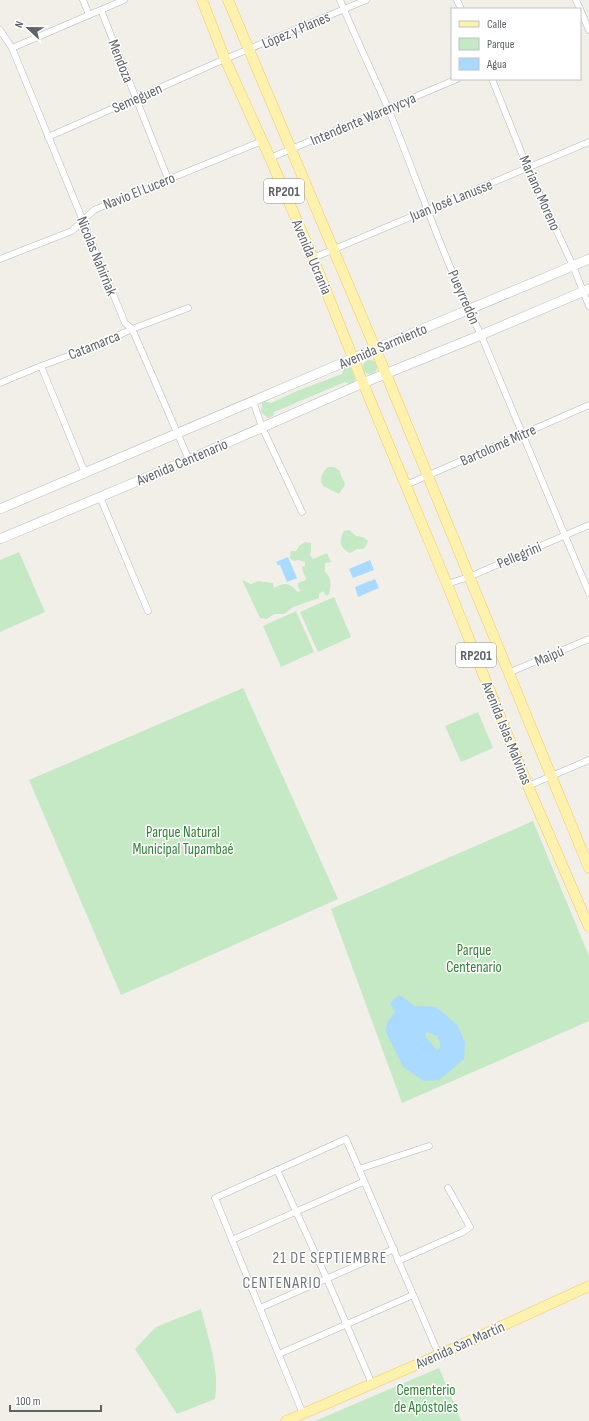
<svg xmlns="http://www.w3.org/2000/svg" width="589" height="1421" viewBox="0 0 589 1421" font-family="'Sofia Sans Condensed',sans-serif">
  <style>
    .green { fill: #c5e8c5 }
    .water { fill: #aadaff; fill-rule: evenodd }
    .lines { fill: none; stroke-linecap: round; stroke-linejoin: round }
    .minor-casing { stroke: #b5b8bc; stroke-width: 7 }
    .secondary-casing { stroke: #b6babf; stroke-width: 10 }
    .primary-casing { stroke: #f2c960; stroke-width: 11 }
    .minor { stroke: #fff; stroke-width: 6 }
    .secondary { stroke: #fff; stroke-width: 9 }
    .primary { stroke: #fff2af; stroke-width: 10 }
    .labels { text-anchor: middle; stroke-width: 3; stroke-linejoin: round; paint-order: stroke }
    .shield { fill: #fff; stroke: #8f9295; stroke-width: 1 }
    .shield-label { font-size: 14px; font-weight: bold; fill: #5f6368 }
    .street-label { font-size: 15px; fill: #5f6368; stroke: #fff }
    .park-label { font-size: 15px; fill: #348238; stroke: #fff }
    .neighbourhood-label { font-size: 16px; letter-spacing: 1px; fill: #70757a; stroke: #fff }
  </style>
  <rect width="100%" height="100%" fill="#f1efe8"/>
  <g class="green">
    <circle cx="370" cy="367" r="7"/>
    <polygon points="348,366 351,368 355,379 353,383 350,384 345,382 274,412 273,416 268,418 261,412 262,403 264,401 271,403 297,391 342,374 344,368"/>
    <path d="M328,467h6l6,4c1,8 4,8 5,14l-6,9 -16,-8c-4,-8 -1,-13 5,-19z"/>
    <path d="M349,530l7,6 7,1 5,4 -2,5 -3,3h-6l-7,4c-11,-5 -11,-13 -6,-22z"/>
    <path d="M305,542l6,1v7l-1,5 3,4 14,-6 4,9 -6,1v9c7,6 6,14 4,22l-3,2 -3,-5 -4,3v4l-26,9 -9,7h-10l-7,5 -7,-1 -18,-38 9,4 7,-3 15,2 1,5c11,-6 15,-6 24,4l3,-1 -3,-4v-4l8,-3c0,-5 -4,-7 -4,-13l3,-1v-4l-7,-2 -4,1 -4,-3 1,-7h5l3,-5z"/>
    <polygon points="19,552 45,612 0,632 0,560"/>
    <polygon points="334,597 351,637 318,652 300,612"/>
    <polygon points="296,611 314,652 281,667 263,626"/>
    <polygon points="243,688 338,899 121,995 29,780"/>
    <polygon points="478,712 493,748 461,762 445,726"/>
    <polygon points="533,821 589,956 589,1021 402,1103 331,909"/>
    <path d="M201,1309c7,29 19,61 14,90l-38,15 -42,-65 21,-22z"/>
    <polygon points="439,1368 461,1421 315,1421"/>
  </g>
  <g class="water">
    <polygon points="288,557 297,578 287,582 280,565 278,565 276,562"/>
    <polygon points="370,560 374,570 353,578 349,569"/>
    <polygon points="375,579 379,588 358,597 355,587"/>
    <path d="M399,995l16,11 21,1 21,18 8,17 -1,17 -25,21 -15,1 -21,-14 -18,-37 3,-9 7,-9 -5,-9zM427,1032l10,4 3,7v5l-3,2 -12,-14z"/>
  </g>
  <g class="lines">
    <g class="minor-casing">
      <g id="minor">
        <polyline points="83,0 89,15"/>
        <path d="M340,0c15,36 32,72 48,108 31,76 56,153 93,227l108,258"/>
        <polyline points="457,0 461,9"/>
        <polyline points="576,0 580,9"/>
        <polyline points="580,9 589,30"/>
        <polyline points="101,10 168,179"/>
        <polyline points="0,30 12,48 125,323 132,329 136,338 189,460"/>
        <polyline points="12,48 124,0"/>
        <polyline points="492,79 528,169 573,266 589,306"/>
        <polyline points="48,137 225,59 366,0"/>
        <polyline points="270,158 457,79"/>
        <polyline points="313,258 589,142"/>
        <polyline points="0,259 72,231 94,210 262,141"/>
        <polyline points="41,366 85,473"/>
        <polyline points="0,383 41,366 98,345 132,329 188,308"/>
        <polyline points="253,401 262,427 302,512"/>
        <polyline points="406,485 589,405"/>
        <polyline points="100,497 148,611"/>
        <polyline points="447,584 469,577 589,525"/>
        <polyline points="508,673 589,639"/>
        <polyline points="528,786 589,760"/>
        <polyline points="359,1169 429,1146"/>
        <polyline points="277,1170 327,1279 372,1384"/>
        <polyline points="232,1240 363,1182"/>
        <polyline points="398,1261 463,1232 470,1227 448,1188"/>
        <polyline points="260,1308 394,1249"/>
        <polyline points="279,1354 413,1295"/>
        <polyline points="303,1414 215,1198 346,1139 439,1355"/>
      </g>
    </g>
    <g class="secondary-casing">
      <g id="secondary">
        <polyline points="0,509 375,349 589,259"/>
        <polyline points="0,539 188,460 363,383 481,335 589,289"/>
      </g>
    </g>
    <g class="primary-casing">
      <g id="primary">
        <polyline points="202,0 225,59 270,158 313,258 363,383 447,584 528,786 589,927"/>
        <polyline points="228,0 386,374 589,868"/>
        <polyline points="286,1421 439,1355 589,1286"/>
      </g>
    </g>
    <use href="#minor" class="minor"/>
    <use href="#secondary" class="secondary"/>
    <use href="#primary" class="primary"/>
  </g>
  <g class="labels">
    <g class="shield">
      <rect x="264" y="179" width="40" height="24" rx="3"/>
      <rect x="456" y="643" width="40" height="24" rx="3"/>
    </g>
    <g class="shield-label">
      <text x="284" y="196">RP201</text>
      <text x="476" y="660">RP201</text>
    </g>
    <g class="street-label">
      <text transform="translate(296 30) rotate(-23)" y="5">López y Planes</text>
      <text transform="translate(121 61) rotate(68)" y="5">Mendoza</text>
      <text transform="translate(137 98) rotate(-24)" y="5">Semeguen</text>
      <text transform="translate(363 119) rotate(-23)" y="5">Intendente Warenycya</text>
      <text transform="translate(139 191) rotate(-22)" y="5">Navio El Lucero</text>
      <text transform="translate(540 193) rotate(66)" y="5">Mariano Moreno</text>
      <text transform="translate(451 200) rotate(-22)" y="5">Juan José Lanusse</text>
      <text transform="translate(97 256) rotate(68)" y="5">Nicolas Nahirñak</text>
      <text transform="translate(312 257) rotate(67)" y="5">Avenida Ucrania</text>
      <text transform="translate(464 297) rotate(66)" y="5">Pueyrredón</text>
      <text transform="translate(94 345) rotate(-22)" y="5">Catamarca</text>
      <text transform="translate(383 346) rotate(-23)" y="5">Avenida Sarmiento</text>
      <text transform="translate(498 445) rotate(-24)" y="5">Bartolomé Mitre</text>
      <text transform="translate(182 462) rotate(-23)" y="5">Avenida Centenario</text>
      <text transform="translate(519 555) rotate(-23)" y="5">Pellegrini</text>
      <text transform="translate(549 656) rotate(-23)" y="5">Maipú</text>
      <text transform="translate(507 733) rotate(68)" y="5">Avenida Islas Malvinas</text>
      <text transform="translate(460 1345) rotate(-24)" y="5">Avenida San Martín</text>
    </g>
    <g class="park-label">
      <text x="183" y="837">Parque Natural<tspan x="183" dy="17">Municipal Tupambaé</tspan></text>
      <text x="474" y="955">Parque<tspan x="474" dy="17">Centenario</tspan></text>
      <text x="426" y="1395">Cementerio<tspan x="426" dy="17">de Apóstoles</tspan></text>
    </g>
    <g class="neighbourhood-label">
      <text x="330" y="1263">21 DE SEPTIEMBRE</text>
      <text x="282" y="1288">CENTENARIO</text>
    </g>
  </g>
  <rect x="451" y="8" width="130" height="72" fill="#ffffff" stroke="#bfc1c3"/>
  <rect x="459" y="21" width="20" height="6" fill="#fff2af" stroke="#bfc1c3"/>
  <text x="487" y="28" font-size="12" fill="#5f6368">Calle</text>
  <rect x="459" y="38" width="20" height="12" fill="#c5e8c5" stroke="#bfc1c3"/>
  <text x="487" y="48" font-size="12" fill="#5f6368">Parque</text>
  <rect x="459" y="58" width="20" height="12" fill="#aadaff" stroke="#bfc1c3"/>
  <text x="487" y="68" font-size="12" fill="#5f6368">Agua</text>
  <g transform="translate(28 28) rotate(292)" stroke="#ffffff" stroke-width="3" paint-order="stroke">
  <path d="M0-3L7 15L0 10L-7 15Z" fill="#5f6368"/>
  <text y="-6" font-size="11" font-weight="bold" text-anchor="middle" fill="#5f6368">N</text>
  </g>
  <path d="M10 1405v6h91v-6" fill="none" stroke="#5f6368" stroke-width="2"/>
  <text x="16" y="1405" font-size="12" fill="#5f6368" stroke="#ffffff" stroke-width="3" paint-order="stroke">100 m</text>
</svg>
